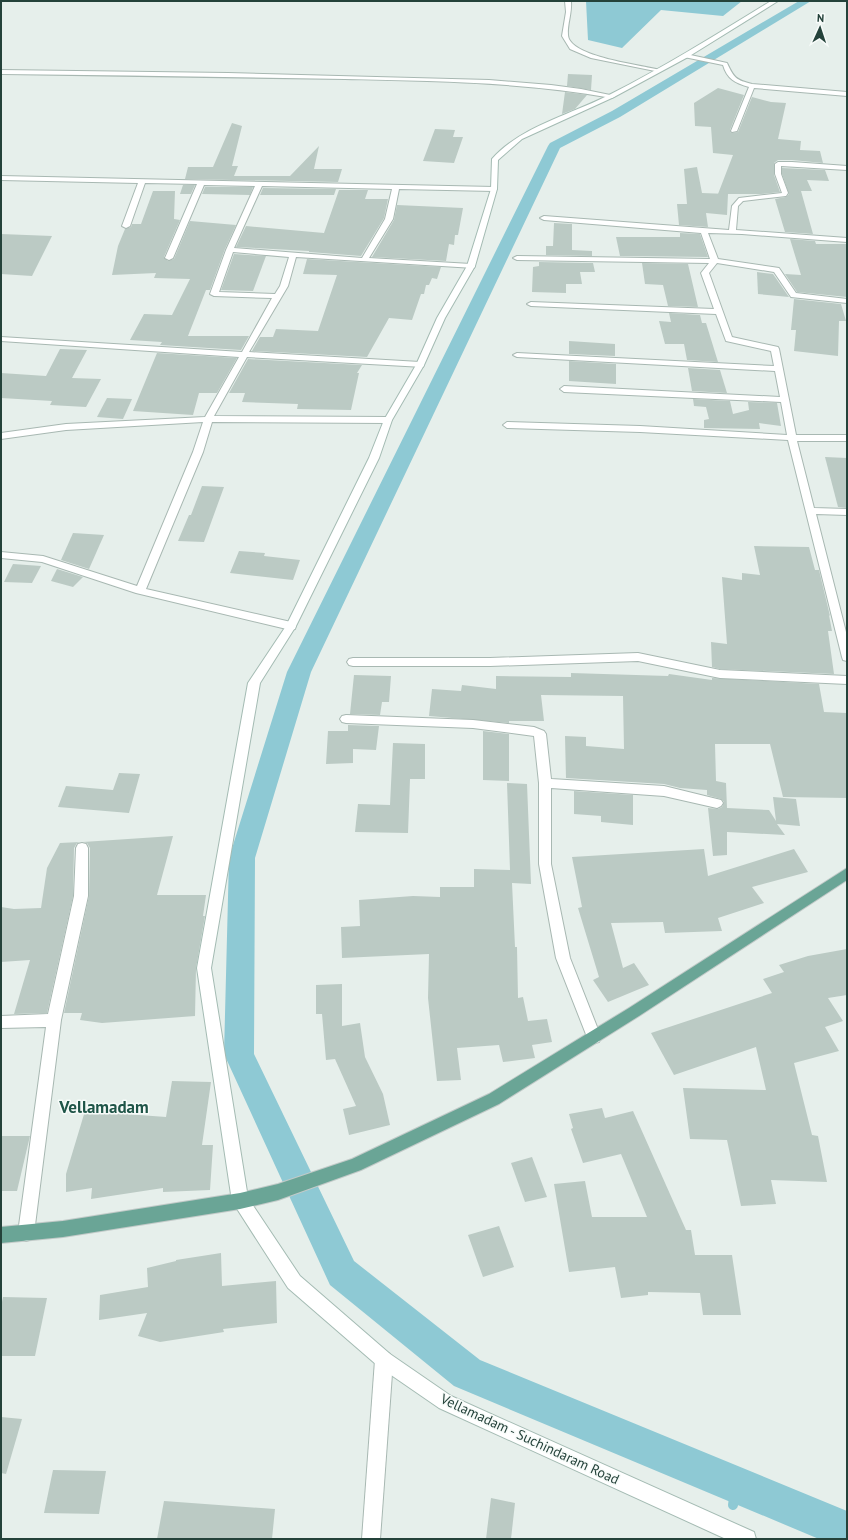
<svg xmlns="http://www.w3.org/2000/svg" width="848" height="1540" viewBox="0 0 848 1540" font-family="'PT Sans',sans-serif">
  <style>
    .water { fill: #8ec9d4 }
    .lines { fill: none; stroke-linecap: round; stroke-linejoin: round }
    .stream { stroke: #8ec9d4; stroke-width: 10 }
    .canal { fill: #8ec9d4; fill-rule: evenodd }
    .building { fill: #bbcac4 }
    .street-casing { stroke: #a8b8b2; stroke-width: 2 }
    .secondary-casing { stroke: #a4bbb3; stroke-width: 2 }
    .primary-casing { stroke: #c2cac8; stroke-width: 2 }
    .street { fill: #fff; fill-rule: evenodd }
    .secondary { fill: #fff; fill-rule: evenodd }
    .primary { fill: #6aa596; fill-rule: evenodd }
    .labels { text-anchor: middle; stroke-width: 3; stroke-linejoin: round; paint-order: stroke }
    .near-street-label { font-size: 14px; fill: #24423a; stroke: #f7fbf9 }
    .near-quarter-label { font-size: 17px; font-weight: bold; fill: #1f5548; stroke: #f7fbf9 }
  </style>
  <rect width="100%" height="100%" fill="#e6efeb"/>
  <polygon class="water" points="586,1 742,1 723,16 661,10 622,48 588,40"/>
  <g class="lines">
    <polyline class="stream" points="733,1505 736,1485"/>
    <polygon class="canal" points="799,1 811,1 620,117 560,148 311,672 255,858 254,1054 354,1261 480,1360 847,1511 847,1539 819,1539 454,1386 330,1285 224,1054 229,858 287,672 548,146 550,143 612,111"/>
  </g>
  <g class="building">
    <polygon points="568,74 592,75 591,90 567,86"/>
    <polygon points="718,88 744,95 730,130 731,133 738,132 752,97 771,102 786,103 778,139 801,141 800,150 820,151 823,163 792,160 778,160 774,163 774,175 780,192 761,194 718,194 733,155 713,153 711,127 695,126 694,103"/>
    <polygon points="565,92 587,95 575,109 562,114"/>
    <polygon points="232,123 242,126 232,166 238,166 234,176 290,176 319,146 314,169 342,169 338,182 185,179 188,167 213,167"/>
    <polygon points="435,129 455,130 453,137 463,137 454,163 423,161"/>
    <polygon points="697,167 702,193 728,194 727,215 706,213 708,227 679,225 677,204 687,204 684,169"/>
    <polygon points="782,168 825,170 829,181 807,180 812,191 801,191 813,234 785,232 775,199 786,197 789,194 782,174"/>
    <polygon points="183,185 195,185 191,194 180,194"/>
    <polygon points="205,187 253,187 250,195 202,194"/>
    <polygon points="263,188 336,189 334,195 260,195"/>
    <polygon points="339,190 368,190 365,199 388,199 384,218 361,256 309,252 309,251 236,247 246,226 324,233"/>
    <polygon points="153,191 175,191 174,219 180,220 164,257 168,261 174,259 190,221 236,225 225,249 210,290 206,290 188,336 249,336 241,350 160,345 162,342 130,340 144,314 172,315 190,279 154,278 156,273 112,275 118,246 125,229 131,227 132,224 141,224"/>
    <polygon points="397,205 463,208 458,235 455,235 454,245 449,244 446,261 372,257 394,220"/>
    <polygon points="554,223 572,224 572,250 592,251 592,256 546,255 546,246 553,246"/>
    <polygon points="680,233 700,234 708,257 620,256 616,237 680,237"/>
    <polygon points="1,234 52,236 32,276 1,274"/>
    <polygon points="790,239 815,241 816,244 847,244 847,297 797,292 785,274 801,275"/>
    <polygon points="234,254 266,256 253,291 221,290"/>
    <polygon points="307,259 441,267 437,279 432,278 429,285 426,285 424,294 421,294 412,320 389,318 367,357 252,351 260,337 273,337 276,329 318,331 337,275 303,274"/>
    <polygon points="539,262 593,263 595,272 580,272 582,284 566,284 566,293 532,292 533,267 539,266"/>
    <polygon points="642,263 688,264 698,307 668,306 663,285 645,284"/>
    <polygon points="757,272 773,274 789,297 758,294"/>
    <polygon points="794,299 841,304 846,321 839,321 838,356 794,351 796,330 791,330"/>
    <polygon points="669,313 700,315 702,323 706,323 718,362 687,360 684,344 665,344 659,321 671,322"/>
    <polygon points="569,341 615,344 615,356 569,354"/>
    <polygon points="60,349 87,350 72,378 101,379 86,407 50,405 52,401 1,398 1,373 46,376"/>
    <polygon points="157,353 237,358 217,393 199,393 193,415 133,411"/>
    <polygon points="248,359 362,365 357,373 359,373 351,410 297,409 298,404 242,402 245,393 229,393"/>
    <polygon points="569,361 616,364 616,384 569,381"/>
    <polygon points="688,368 720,370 727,393 692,391"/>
    <polygon points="107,398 132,399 123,419 97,417"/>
    <polygon points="693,399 730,401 733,414 749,410 748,402 777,403 781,426 759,423 760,429 704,428 704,420 709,419 706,407 694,406"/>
    <polygon points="825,457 847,458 847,508 838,507"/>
    <polygon points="202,486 224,487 204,542 178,541 189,515 191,515"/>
    <polygon points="73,533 104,535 89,569 61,560"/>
    <polygon points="754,546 809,547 815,570 819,570 830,616 829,615 832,631 828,631 834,674 720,669 712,667 711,642 727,644 722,577 742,580 742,573 760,575"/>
    <polygon points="239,551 265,553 264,556 300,560 293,580 230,573"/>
    <polygon points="13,564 41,566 32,583 4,582"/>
    <polygon points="57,569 83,577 73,587 51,581"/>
    <polygon points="571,673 668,676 669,674 712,680 712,678 819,684 824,712 847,713 847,798 783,797 770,744 715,744 716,781 726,783 727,808 769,810 776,821 773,797 796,799 800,826 777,824 785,835 727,832 727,855 713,856 708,808 718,809 722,807 724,802 721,799 707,795 707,790 680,788 664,784 566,778 565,736 586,737 586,746 624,749 623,696 541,695 544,721 509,721 509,723 429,716 432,689 461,691 462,685 496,689 496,676 571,677"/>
    <polygon points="354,675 391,676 389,702 382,702 380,715 350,714"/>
    <polygon points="348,725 379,726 376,750 353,749 353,763 326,764 328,731 348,731"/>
    <polygon points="483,731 509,734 509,781 483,780"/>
    <polygon points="393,743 425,744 425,779 410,779 408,833 355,832 358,804 390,805"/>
    <polygon points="119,773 140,774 129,813 58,807 66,786 113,790"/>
    <polygon points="507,783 527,784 531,884 512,883 515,947 517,947 518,998 523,997 528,1021 547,1019 552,1042 532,1045 535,1058 503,1062 499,1045 457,1048 461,1080 437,1081 428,998 429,954 342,958 341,927 360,926 359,900 413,896 440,897 440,887 474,887 474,869 510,870"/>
    <polygon points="574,791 633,795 633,825 601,822 601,816 574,814"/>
    <polygon points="173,836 157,895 206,895 203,916 205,916 196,968 195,1016 102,1023 80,1020 82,1013 64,1013 89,896 90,848 87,843 83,842"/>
    <polygon points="80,842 77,843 74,848 73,896 47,1013 14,1014 30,960 1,962 1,907 14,909 41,908 47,868 60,843"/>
    <polygon points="704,849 708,876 794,849 808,872 752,887 764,903 718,918 722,931 665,933 663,922 611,923 623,968 634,963 649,985 608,1002 593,980 599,977 578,908 582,907 572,857"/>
    <polygon points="847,949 847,995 828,998 843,1021 825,1027 839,1051 794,1063 812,1135 818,1136 827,1182 771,1180 776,1204 741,1206 727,1140 690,1139 683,1088 766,1090 756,1047 674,1075 651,1033 772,993 763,979 784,972 779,965 808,956"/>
    <polygon points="342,984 342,1026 360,1023 365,1057 383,1094 390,1125 349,1135 343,1109 356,1106 335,1059 326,1060 322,1014 316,1014 316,985"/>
    <polygon points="172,1081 211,1082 202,1145 213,1145 210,1190 163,1192 163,1188 91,1199 92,1188 66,1192 66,1174 85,1111 166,1117"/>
    <polygon points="602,1108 605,1118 633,1111 686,1230 691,1230 695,1255 732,1255 741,1315 703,1315 700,1293 648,1292 648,1295 621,1298 615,1267 569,1272 554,1184 585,1181 592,1217 647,1217 621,1154 583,1163 571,1129 573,1128 569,1114"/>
    <polygon points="1,1136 30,1136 17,1191 1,1191"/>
    <polygon points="532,1157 547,1197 525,1202 511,1163"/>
    <polygon points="499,1226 514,1267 483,1277 468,1235"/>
    <polygon points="221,1253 222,1286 276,1281 277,1323 223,1329 224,1332 160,1342 138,1336 147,1313 99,1320 100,1295 148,1287 147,1268 176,1261 176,1260"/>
    <polygon points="3,1297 47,1298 35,1356 1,1356 1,1307"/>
    <polygon points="1,1417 22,1419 6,1474 1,1473"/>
    <polygon points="53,1470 106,1471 99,1514 44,1513"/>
    <polygon points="491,1498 515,1503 511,1539 486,1539"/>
    <polygon points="164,1501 275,1509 272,1539 157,1539"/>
  </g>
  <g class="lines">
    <g class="street-casing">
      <g id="street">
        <path d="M565,1h6c1,13 -4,23 -3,34 1,22 74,30 92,35v2l-69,-14 -21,-9 -8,-13 4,-24z"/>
        <path d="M686,54l41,9c7,15 9,17 25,21l95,8v4l-93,-8 -17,43 -5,1 -1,-1 18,-44c-14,-4 -22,-8 -26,-22l-39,-8v-2z"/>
        <path d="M1,70l227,3 261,7 62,5 30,4 34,7 -3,2c-88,-16 -177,-17 -267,-19 -114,-2 -229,-4 -344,-5z"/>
        <polygon points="792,162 847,166 847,170 781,166 781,174 788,193 786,196 743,201 738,206 736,230 847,238 847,242 742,234 708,233 718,259 779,268 796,293 847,299 847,303 791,297 774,272 717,263 709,273 732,337 778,347 779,349 796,435 847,435 847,441 797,441 814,508 847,509 847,515 816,514 847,636 847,661 843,660 842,657 788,440 640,432 507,428 503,425 507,422 640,426 787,435 781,402 564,392 560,389 564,386 780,397 775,371 517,357 513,355 517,353 774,366 771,351 726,341 716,314 531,306 527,304 531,302 714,309 701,273 709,263 517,260 513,258 517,256 710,259 701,233 544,220 540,218 544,216 729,230 732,206 739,198 782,193 775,174 775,164 778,162"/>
        <path d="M1,176l493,11 3,2 -3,2 -95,-2 -6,30 -24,39 102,6 4,2 -1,2 -178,-11 -8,29 -39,66 171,10 4,3 -1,2 -176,-10 -33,59 174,1 4,3 -4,3 -176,-1 -9,30 -57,137 145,33 4,1 1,3 -1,3 -4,1 -155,-37 -94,-31 -41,-4v-6l42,4 94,30 56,-134 10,-30 -137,8 -65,9v-6l65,-9 139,-7 34,-60 -238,-16v-4l241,15 30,-54 -58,-2 -4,-2 16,-44 29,-64 -51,-1 -31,73 -4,2 -4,-2 32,-74 -52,-1 -15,43 -4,2 -4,-2 16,-43 -137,-3zM262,186l130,3 -7,30 -23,39 -128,-10zM233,252l56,5 -9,29 -5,8 -56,-2z"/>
        <polygon points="638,653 720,670 847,676 847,684 720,678 638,661 490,666 353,666 349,665 347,662 349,659 353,658 490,658"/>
        <polygon points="346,715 473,720 534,727 544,731 546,734 551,779 664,786 721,800 723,803 721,806 717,808 664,796 551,788 551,864 570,958 601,1037 599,1042 594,1043 589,1042 556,958 539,864 539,783 534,736 473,728 346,723 342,722 340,719 342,716"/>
        <polygon points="82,843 86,844 88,848 88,896 61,1020 34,1233 32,1239 26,1241 20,1239 18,1233 46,1027 1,1028 1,1016 48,1014 74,896 76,848 78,844"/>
        <polygon points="384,1351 390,1354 393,1360 380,1539 362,1539 375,1360 378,1354"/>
      </g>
    </g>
    <g class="secondary-casing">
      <path id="secondary" d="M771,1h7l-90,56 -74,40 -92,42 -24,21 -1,29 -22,77 -30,52 -21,47 -32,55 -13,38 -83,168 -36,57 -49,285 37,230 52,78 90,78 61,42 303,136 2,7h-30l-287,-131 -61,-42 -90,-78 -56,-87 -35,-233 51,-285 38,-57 83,-168 15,-38 32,-55 21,-47 30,-52 24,-77 1,-30c29,-33 81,-45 119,-65 55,-28 108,-61 160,-93z"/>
    </g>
    <g class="primary-casing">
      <polygon id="primary" points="847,868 847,880 639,1016 499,1104 361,1170 278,1200 240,1209 63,1237 1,1243 1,1227 63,1221 240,1193 278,1184 352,1159 489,1094 629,1008"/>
    </g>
    <use href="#street" class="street"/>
    <use href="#secondary" class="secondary"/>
    <use href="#primary" class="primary"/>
  </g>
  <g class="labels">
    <g class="near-street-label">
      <text transform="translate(530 1439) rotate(25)" y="5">Vellamadam - Suchindaram Road</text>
    </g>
    <g class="near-quarter-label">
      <text x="104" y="1113">Vellamadam</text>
    </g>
  </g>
  <rect width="848" height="1540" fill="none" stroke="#24423a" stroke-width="4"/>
  <g transform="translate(820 28) rotate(3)" stroke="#f7fbf9" stroke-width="3" paint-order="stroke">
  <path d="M0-3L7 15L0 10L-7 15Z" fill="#24423a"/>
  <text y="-6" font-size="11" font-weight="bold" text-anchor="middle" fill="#24423a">N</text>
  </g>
</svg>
